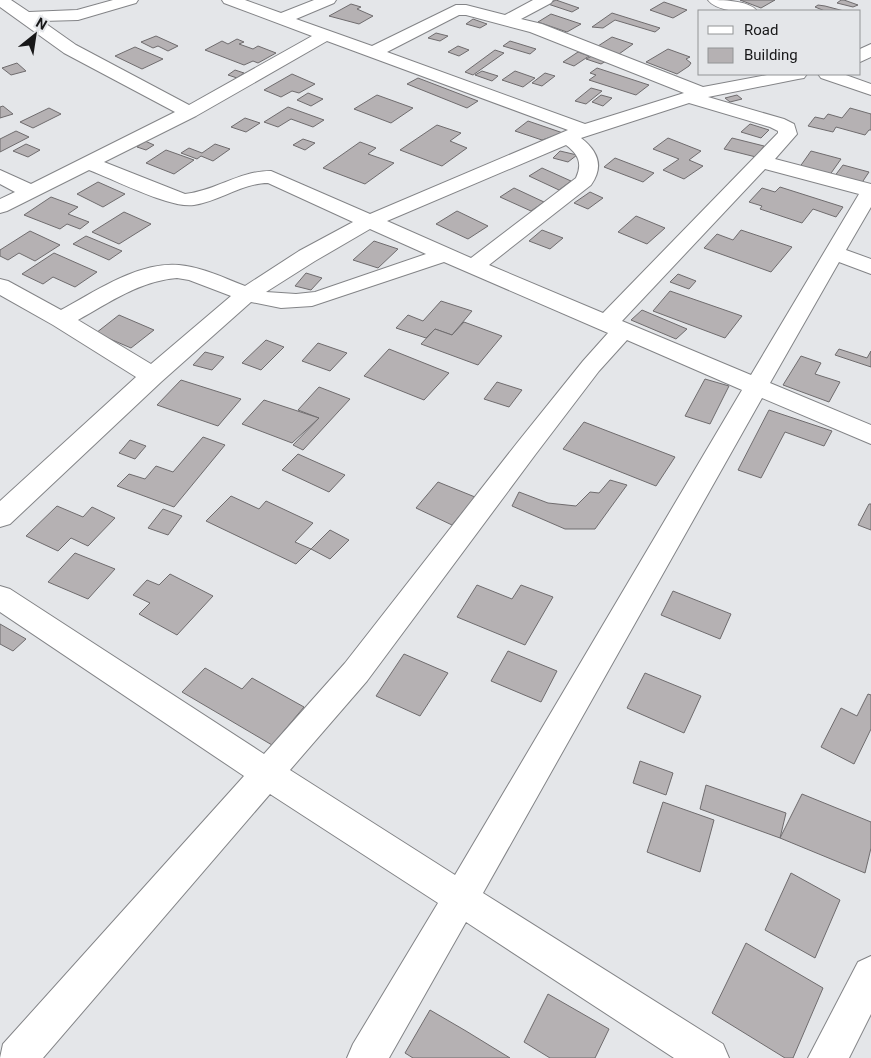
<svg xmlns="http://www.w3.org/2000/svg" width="871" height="1058" viewBox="0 0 871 1058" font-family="Roboto,sans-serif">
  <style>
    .building { fill: #b5b1b3; stroke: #6f6c6e }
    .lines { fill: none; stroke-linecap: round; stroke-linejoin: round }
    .minor-casing { stroke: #838487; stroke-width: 2 }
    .minor { fill: #fff; fill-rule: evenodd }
  </style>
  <rect width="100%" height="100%" fill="#e4e6e9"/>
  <g class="building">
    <polygon points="556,0 579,8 572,12 548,4"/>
    <polygon points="740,0 775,0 761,8"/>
    <polygon points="841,0 844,0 858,5 853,7 837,3"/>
    <polygon points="664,2 687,10 673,18 650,10"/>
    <polygon points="351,4 361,7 357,9 373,16 359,24 329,16"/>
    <polygon points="818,5 825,6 844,11 825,11 815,7"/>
    <polygon points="612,13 660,28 655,32 615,20 603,28 592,27"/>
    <polygon points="551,14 581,24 567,32 538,22"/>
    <polygon points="473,19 487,24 480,28 466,24"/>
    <polygon points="436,33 448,36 440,41 428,38"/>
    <polygon points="156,36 178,46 168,51 158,46 153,48 141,42"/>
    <polygon points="612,37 633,44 619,54 598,46"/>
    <polygon points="237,39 244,42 239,44 253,49 258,46 276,53 258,63 253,61 244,65 205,50 222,41 228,44"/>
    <polygon points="510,41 536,49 530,54 503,46"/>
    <polygon points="458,46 469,50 459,56 448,52"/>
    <polygon points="135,47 163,59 142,69 115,56"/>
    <polygon points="668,49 690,57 686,59 691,63 689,66 677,74 646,62"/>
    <polygon points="495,50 504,53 473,75 465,72"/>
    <polygon points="578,52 589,56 574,66 563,62"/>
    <polygon points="594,55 608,60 601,64 586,59"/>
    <polygon points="17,63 26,71 11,75 2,68"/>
    <polygon points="597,68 649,85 636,95 589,80 596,75 590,73"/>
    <polygon points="235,70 244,73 237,78 228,75"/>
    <polygon points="482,71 498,76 492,81 475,75"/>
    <polygon points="515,71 535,78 523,87 502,80"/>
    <polygon points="545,73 555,76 542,86 532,83"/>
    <polygon points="292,74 315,84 299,93 292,91 281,97 264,90"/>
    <polygon points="418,78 478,101 467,108 407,84"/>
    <polygon points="591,88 602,91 586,104 575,101"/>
    <polygon points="308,93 323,99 311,106 297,100"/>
    <polygon points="377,95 413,108 391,123 354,109"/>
    <polygon points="601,95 612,98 603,106 592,102"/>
    <polygon points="737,95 742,99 730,102 725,98"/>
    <polygon points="3,106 13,114 0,118 0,107"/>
    <polygon points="288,107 324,120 313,127 291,119 278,127 264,122"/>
    <polygon points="49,108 61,114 33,128 20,122"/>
    <polygon points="850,108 871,114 871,130 869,130 865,135 836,127 833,132 808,126 815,117 824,119 828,114 842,118"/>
    <polygon points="245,118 260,123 246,132 231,127"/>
    <polygon points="528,121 563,133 542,140 515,131"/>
    <polygon points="750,124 769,130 761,138 741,132"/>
    <polygon points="437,125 461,133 450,141 467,148 442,166 400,150"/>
    <polygon points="16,131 29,137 0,152 0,139"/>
    <polygon points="668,138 701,151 689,160 703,166 684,179 663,170 679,159 653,149"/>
    <polygon points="732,138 764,146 756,157 724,149"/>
    <polygon points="303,139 315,143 305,150 293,145"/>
    <polygon points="145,141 154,145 146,150 137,147"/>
    <polygon points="360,142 376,148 368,154 394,163 365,184 323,168"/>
    <polygon points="26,144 40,150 28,157 13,151"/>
    <polygon points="215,144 230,149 213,161 201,156 197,159 181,153 189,148 202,153"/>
    <polygon points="166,150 194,160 174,174 146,163"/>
    <polygon points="560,151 577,155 568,162 553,158"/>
    <polygon points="811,151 841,159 829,176 799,168"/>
    <polygon points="615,158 654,173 643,182 604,167"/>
    <polygon points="843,165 869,172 861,184 834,177"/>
    <polygon points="542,168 571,181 559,190 529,176"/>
    <polygon points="98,182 125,194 103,207 77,194"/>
    <polygon points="780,187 843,207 836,217 813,209 802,223 760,209 762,206 749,202 762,188 775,192"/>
    <polygon points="514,188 544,202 531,211 500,197"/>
    <polygon points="590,192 603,198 588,209 574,203"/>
    <polygon points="51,197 78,207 68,214 89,222 80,229 67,224 60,229 24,215"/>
    <polygon points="457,211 488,226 468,239 436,224"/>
    <polygon points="124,212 151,224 119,244 92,232"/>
    <polygon points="636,216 665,228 647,244 618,232"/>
    <polygon points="542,230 563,238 550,249 529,241"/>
    <polygon points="741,230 792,247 771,272 704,248 717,234 733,240"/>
    <polygon points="30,231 60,245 35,261 19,253 8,260 0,256 0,250"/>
    <polygon points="86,236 122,251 109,260 73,244"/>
    <polygon points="374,241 398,249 378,268 353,260"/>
    <polygon points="54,253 97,272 75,287 53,277 43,284 22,274"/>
    <polygon points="306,273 322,278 311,290 295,286"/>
    <polygon points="678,274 696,281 689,289 670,282"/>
    <polygon points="670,291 742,316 725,338 653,311"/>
    <polygon points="441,301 472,311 452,335 435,329 426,338 396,328 408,315 423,321"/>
    <polygon points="642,310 687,329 676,339 631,320"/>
    <polygon points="119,315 154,330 131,348 96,333"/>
    <polygon points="464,322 502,336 478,365 421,344 435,329 452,335"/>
    <polygon points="266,340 284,347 261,370 242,363"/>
    <polygon points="318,343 347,353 330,371 302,361"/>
    <polygon points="389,349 449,373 424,400 364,376"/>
    <polygon points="839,349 867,358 871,351 871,367 835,355"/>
    <polygon points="205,352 224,357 212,370 193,365"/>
    <polygon points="801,356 821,363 815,374 840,382 829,402 783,385"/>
    <polygon points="705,379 729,386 710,424 685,416"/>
    <polygon points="181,380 241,399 218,426 157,405"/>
    <polygon points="497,382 522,390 509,407 484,399"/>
    <polygon points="319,387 350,399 303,450 293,445 319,418 298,410"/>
    <polygon points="264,400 319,418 292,443 242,424"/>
    <polygon points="769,410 832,431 824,446 785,432 761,478 738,470"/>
    <polygon points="584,422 675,457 656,486 563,449"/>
    <polygon points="203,437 225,445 174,507 117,486 129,474 145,479 156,466 173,472"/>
    <polygon points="130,440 146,446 135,459 119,453"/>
    <polygon points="298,454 345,475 329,492 282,470"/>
    <polygon points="610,480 627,485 595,529 565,529 512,506 519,492 548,503 576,506 590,492 599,493"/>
    <polygon points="438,482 475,497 452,525 416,508"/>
    <polygon points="231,496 259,509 266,501 313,523 295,542 311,549 296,564 206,521"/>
    <polygon points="869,504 871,504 871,530 858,525"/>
    <polygon points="57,506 83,517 92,507 115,518 88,546 71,538 58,551 26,536"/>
    <polygon points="163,509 182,516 168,535 148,528"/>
    <polygon points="330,530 349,540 330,559 311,549"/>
    <polygon points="75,553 115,569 88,599 48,582"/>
    <polygon points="170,574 213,596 177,635 139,614 150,603 133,595 147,580 159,585"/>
    <polygon points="477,585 512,599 521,585 553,597 525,645 457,617"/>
    <polygon points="673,591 731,614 720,639 661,615"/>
    <polygon points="0,624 26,639 13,651 0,644"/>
    <polygon points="508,651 557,671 541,702 491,681"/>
    <polygon points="404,654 448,673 420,716 376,696"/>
    <polygon points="205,668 242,689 252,678 304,707 272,745 182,692"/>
    <polygon points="645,673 701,696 684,733 627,708"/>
    <polygon points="868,694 871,695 871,729 854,764 821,747 841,708 857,716"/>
    <polygon points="640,761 673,773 666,795 633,783"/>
    <polygon points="706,785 786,813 780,838 700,809"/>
    <polygon points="802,794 871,822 871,848 865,873 780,838"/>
    <polygon points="663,802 714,820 700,872 647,852"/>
    <polygon points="791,873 840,900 815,958 765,930"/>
    <polygon points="746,943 823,988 793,1058 785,1058 712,1013"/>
    <polygon points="548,994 609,1029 595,1058 550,1058 524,1042"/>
    <polygon points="430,1010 466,1031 510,1058 413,1058 405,1053"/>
  </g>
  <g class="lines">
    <g class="minor-casing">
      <g id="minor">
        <path d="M0,0h11l18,12 48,-2 36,-10h25l-2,3 -58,17 -36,1 34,24 113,60 123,-69 -88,-33 -2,-3h23l36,13 33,-13h22l-2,3 -38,16 76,27 84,-41h10l39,10 28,-15h20l-2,3 -30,16 21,5 161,63 69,-13h35l-3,4 -6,1 -90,18 76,22 10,5 3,10 -22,25 96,25v23l-25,43 25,9v15l-32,-12 -69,121 101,42v19l-109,-46 -279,495 240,151 6,14h-55l-208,-136 -77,136h-42l6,-14 85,-141 -168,-109 -227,264h-43l3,-14 241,-268 -244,-164v-26l10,3 254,165 81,-91 172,-220 66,-82 25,-28 -164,-71 -132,44 -31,2 -30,-6 -90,80 -151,142 -10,3v-26l136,-124 -83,-52 -53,-30v-16l8,2 53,29c33,-18 78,-49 118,-45 23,2 45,13 66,21l54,-35 54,-29 -85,-39c-26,0 -48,18 -74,22 -23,4 -81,-26 -105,-35l-82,41 -7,2v-14l15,-7 -15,-8v-14l31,14 144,-72 -111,-59 -64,-46zM459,15h7l64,17 154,61 -99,31 -198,-72zM327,41l241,89 -198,84 -99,-43c-33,0 -55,20 -86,23l-81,-32 92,-46zM689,103l81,24 8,4v2l-175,180 -114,-48 102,-80c13,-18 7,-34 -10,-47zM566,145c12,9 17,18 10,33l-105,80 -84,-37zM765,169l94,25 -108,181 -129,-54zM370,229l56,25 -111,38 -19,2 -30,-2 49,-31zM177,278l12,2 42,16 -80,68 -73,-44c32,-18 62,-39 99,-42zM627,340l115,50 -287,485 -165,-105 77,-89 168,-226 64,-84z"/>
        <path d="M708,0c13,0 41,0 49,11 -13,1 -40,1 -49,-11z"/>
        <polygon points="871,44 871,57 860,62 860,49"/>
        <polygon points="818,74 843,74 871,84 871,95 821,78"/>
        <polygon points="871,956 871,1014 849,1058 808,1058 858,962"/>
      </g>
    </g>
    <use href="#minor" class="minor"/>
  </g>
  <rect x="698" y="10" width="162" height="65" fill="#e4e6e9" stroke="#929496"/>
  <rect x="708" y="26" width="25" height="8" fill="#ffffff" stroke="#929496"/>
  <text x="744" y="35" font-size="15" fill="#181819">Road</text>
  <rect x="708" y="48" width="25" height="15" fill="#b5b1b3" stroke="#929496"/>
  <text x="744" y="60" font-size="15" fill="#181819">Building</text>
  <g transform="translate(35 35) rotate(30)" stroke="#e4e6e9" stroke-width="4" paint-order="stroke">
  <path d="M0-4L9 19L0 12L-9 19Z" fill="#181819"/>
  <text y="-8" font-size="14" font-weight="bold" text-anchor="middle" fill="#181819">N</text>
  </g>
</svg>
